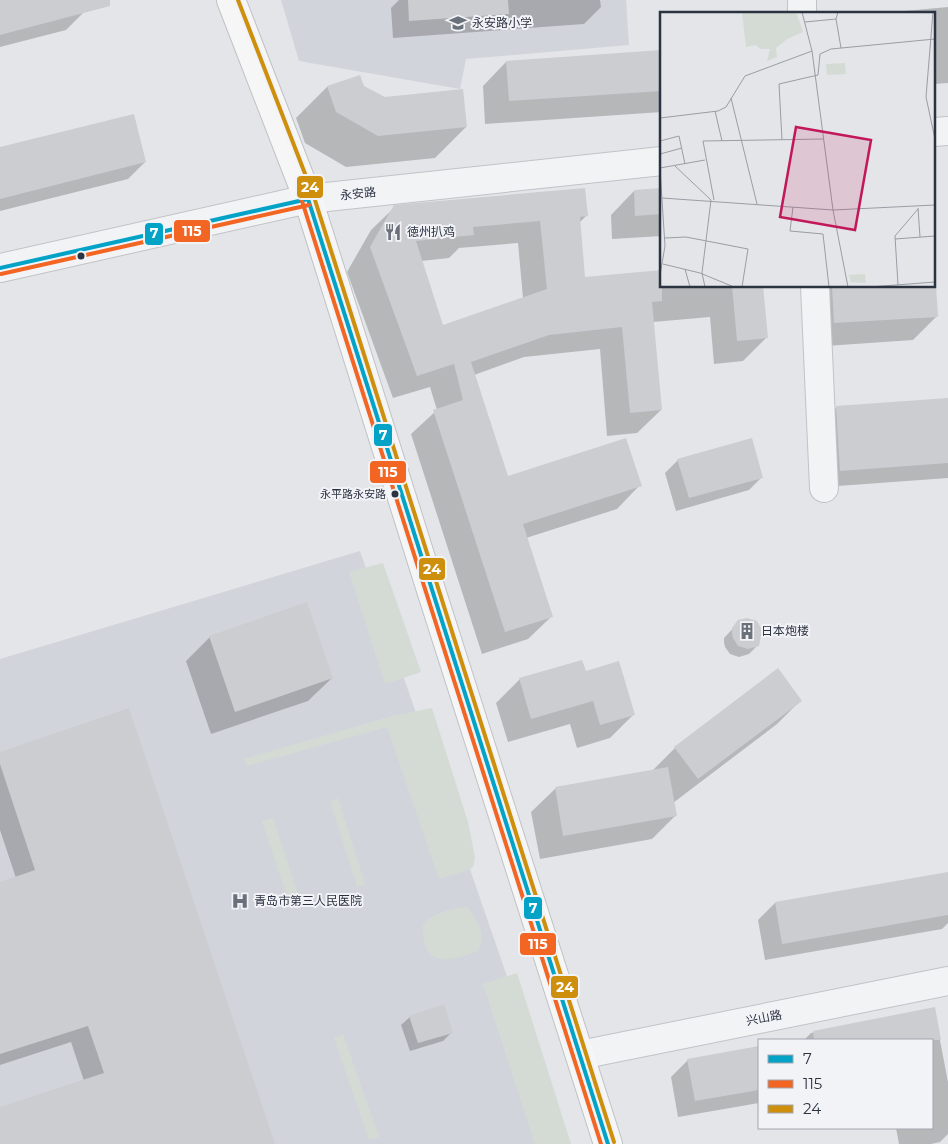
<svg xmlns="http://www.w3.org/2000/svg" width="948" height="1144" viewBox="0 0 948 1144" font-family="Montserrat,'Noto Sans SC',sans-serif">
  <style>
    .built { fill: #d2d4db }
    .green { fill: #d4dbd4 }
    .shadow { fill: #0003; fill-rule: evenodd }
    .building { fill: #cbcdd0; fill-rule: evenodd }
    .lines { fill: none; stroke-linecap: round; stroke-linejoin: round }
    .minor-casing { stroke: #c1c3c6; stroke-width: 30 }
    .major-casing { stroke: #c0c2c5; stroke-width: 30 }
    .minor { stroke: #f2f3f5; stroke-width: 28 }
    .major { stroke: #f6f6f7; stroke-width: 28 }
    .bus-1-casing { stroke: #f1f3f7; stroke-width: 8 }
    .bus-2-casing { stroke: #f1f3f7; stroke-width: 8 }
    .bus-3-casing { stroke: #f1f3f7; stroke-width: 8 }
    .bus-1 { stroke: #02a3c7; stroke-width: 4 }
    .bus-2 { stroke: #f26522; stroke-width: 4 }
    .bus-3 { stroke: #ce8f0d; stroke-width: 4 }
    .bus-dot { fill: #2b3240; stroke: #f1f3f7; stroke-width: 2 }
    .labels { text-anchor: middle; stroke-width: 4; stroke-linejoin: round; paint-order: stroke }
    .bus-label { font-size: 11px; fill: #2b3240; stroke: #f1f3f7; text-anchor: end }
    .poi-label { font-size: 12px; fill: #2b3240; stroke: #f1f3f7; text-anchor: start }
    .street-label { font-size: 12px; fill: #2b3240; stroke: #f1f3f7 }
    .inset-road { fill: none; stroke: #999da5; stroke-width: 1 }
    .view { fill: #c2185b; fill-opacity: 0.15; stroke: #c2185b; stroke-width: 2.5 }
    .inset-edge { fill: none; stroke: #2b3240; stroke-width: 2.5 }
    .line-badge { stroke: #f1f3f7; stroke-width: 2 }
    .badge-label { font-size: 14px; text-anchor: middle; font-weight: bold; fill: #fff }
  </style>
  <rect width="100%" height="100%" fill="#e3e5e8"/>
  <g class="built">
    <polygon points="281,0 626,0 629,45 466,59 460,89 299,61"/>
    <polygon points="360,551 565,1144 0,1144 0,659"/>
  </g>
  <g class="green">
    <polygon points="383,563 421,672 385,684 349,572"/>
    <polygon points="432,708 468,822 475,858 473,867 468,870 439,879 387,727 247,766 244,759 392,716"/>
    <polygon points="338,798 365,884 357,887 330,801"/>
    <polygon points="273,818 302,906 291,909 262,821"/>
    <path d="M467,907c8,8 22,32 11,43 -4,4 -12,5 -18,7 -28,7 -38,-3 -37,-33 12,-11 28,-16 44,-17z"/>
    <polygon points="517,973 571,1144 535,1144 483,984"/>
    <polygon points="343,1034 379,1137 369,1140 334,1038"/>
  </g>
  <g class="shadow">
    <polygon points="0,0 80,0 83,13 66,30 0,47"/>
    <polygon points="399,0 600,0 601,7 584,24 393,38 391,8"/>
    <polygon points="948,7 948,83 934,84 934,14 873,14"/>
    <polygon points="662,52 662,112 485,124 483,86 506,62"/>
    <polygon points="360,76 363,86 384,98 466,127 435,158 346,167 305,143 296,118 327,87"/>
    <polygon points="0,149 145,162 128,179 0,211"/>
    <polygon points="662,189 662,236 612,239 611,215 634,191"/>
    <path d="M395,207l191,9 -7,7 5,56 78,7h100l4,52 -23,23 -29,3 -4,-47 -57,5 8,88 -24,23 -30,3 -7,-87 -76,8 -50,18 33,103 133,7 -23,24 -91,29 26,78 -24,23 -46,15 -71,-220 26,-24 -7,-23 -37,11 -46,-126 24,-42zM518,243l5,55 -81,29 -21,-66 28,-3 10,-10z"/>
    <polygon points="934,280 937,316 913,340 811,347 828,286 934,286"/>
    <polygon points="948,399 948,478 824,487 820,424 837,407"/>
    <polygon points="678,460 762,477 749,490 676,511 665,473"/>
    <polygon points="739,622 758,645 749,654 739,657 730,654 725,647 724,642 724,638"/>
    <polygon points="210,637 332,678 308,701 211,734 186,661"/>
    <polygon points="778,670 800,701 777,724 673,803 676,815 652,839 540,859 531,812 555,789 652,771 675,748"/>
    <polygon points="585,672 633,715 610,738 577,748 570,724 508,742 496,703 520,679"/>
    <polygon points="0,753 274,1144 0,1144 0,1108 84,1081 71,1042 0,1065 0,883 16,878 0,830"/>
    <polygon points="948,873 948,923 942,929 765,960 758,920 775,903"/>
    <polygon points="934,1009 948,1082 948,1134 940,1142 931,1144 899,1144 896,1128 932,1128 932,1040 797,1040 805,1039 811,1033"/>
    <polygon points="410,1017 452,1032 443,1041 410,1051 401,1025"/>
    <polygon points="759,1047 759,1103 678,1117 671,1077 688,1060"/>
  </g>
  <g class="building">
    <polygon points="0,0 110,0 110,6 0,35"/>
    <polygon points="408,0 508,0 509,14 409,21"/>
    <polygon points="662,50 662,91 509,101 506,61"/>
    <polygon points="360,75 364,86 385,97 463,89 467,127 378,136 336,112 327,86"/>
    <polygon points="134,114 146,162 0,199 0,147"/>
    <path d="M585,188l3,28 -8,1 5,60 77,-7v31l-10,1 10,108 -32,3 -8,-86 -73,8 -78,27 37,114 118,-38 16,48 -119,38 30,93 -48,15 -72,-222 30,-10 -9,-36 -37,12 -47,-129 24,-42zM540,221l7,68 -104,36 -27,-84 58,-6 -1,-8z"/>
    <polygon points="662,188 662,214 635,216 634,190"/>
    <polygon points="732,286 763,286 768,338 737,341"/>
    <polygon points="832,286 936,286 938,317 834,323"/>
    <polygon points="948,398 948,463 840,471 836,406"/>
    <polygon points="752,438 763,478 689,498 677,459"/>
    <polygon points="307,602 333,678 235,712 209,636"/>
    <polygon points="747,618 757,621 762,630 759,646 748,649 738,646 733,638 732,633 732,628 738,620"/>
    <polygon points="582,660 586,671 619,661 635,715 600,725 593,701 531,719 519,678"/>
    <polygon points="778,668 802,701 698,779 674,747"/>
    <polygon points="129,708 275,1144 0,1144 0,1107 104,1073 88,1026 0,1054 0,882 35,870 0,764 0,752"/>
    <polygon points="668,767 677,816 563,836 555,787"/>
    <polygon points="948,872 948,915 782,944 775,902"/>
    <polygon points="444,1004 453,1033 418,1043 409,1016"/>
    <polygon points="935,1007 941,1040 814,1040 813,1031"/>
    <polygon points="759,1046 759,1090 695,1101 687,1059"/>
  </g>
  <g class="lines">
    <g class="minor-casing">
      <g id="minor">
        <polyline points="802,0 802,14"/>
        <polyline points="934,132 948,131"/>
        <polyline points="0,268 308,199 662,161"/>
        <polyline points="815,286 824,488"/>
        <polyline points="580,1055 948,981"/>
      </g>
    </g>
    <g class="major-casing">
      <polyline id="major" points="231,0 308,199 431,590 608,1144"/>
    </g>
    <use href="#minor" class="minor"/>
    <use href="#major" class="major"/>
    <g class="bus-1-casing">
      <g id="bus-1">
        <polyline points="308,199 608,1144"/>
        <polyline points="0,268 308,199"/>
      </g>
    </g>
    <g class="bus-2-casing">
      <g id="bus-2">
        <polyline points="302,201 601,1144"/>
        <polyline points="1,274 309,205"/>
      </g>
    </g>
    <g class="bus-3-casing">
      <polyline id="bus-3" points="238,0 314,197 614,1142"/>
    </g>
    <use href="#bus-1" class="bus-1"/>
    <use href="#bus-2" class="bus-2"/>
    <use href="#bus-3" class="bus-3"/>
  </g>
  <defs>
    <g id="school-bare" transform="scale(1.35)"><path d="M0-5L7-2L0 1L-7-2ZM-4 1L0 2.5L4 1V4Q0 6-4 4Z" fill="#6b717b" stroke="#f1f3f7" stroke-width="2.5" paint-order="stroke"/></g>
    <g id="restaurant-bare" transform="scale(1.35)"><path d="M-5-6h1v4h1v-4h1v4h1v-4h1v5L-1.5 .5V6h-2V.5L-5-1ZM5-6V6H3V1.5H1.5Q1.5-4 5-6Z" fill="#6b717b" stroke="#f1f3f7" stroke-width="2.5" paint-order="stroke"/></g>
    <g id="building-bare" transform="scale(1.35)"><path d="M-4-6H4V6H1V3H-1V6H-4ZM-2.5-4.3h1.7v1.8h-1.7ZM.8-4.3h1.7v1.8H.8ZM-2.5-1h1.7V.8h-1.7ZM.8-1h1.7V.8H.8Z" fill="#6b717b" stroke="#f1f3f7" stroke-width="2.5" paint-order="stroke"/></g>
    <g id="hospital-bare" transform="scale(1.35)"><path d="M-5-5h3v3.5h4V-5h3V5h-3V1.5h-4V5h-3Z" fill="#6b717b" stroke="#f1f3f7" stroke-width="2.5" paint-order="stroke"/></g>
  </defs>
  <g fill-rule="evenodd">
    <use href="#school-bare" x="458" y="23"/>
    <use href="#restaurant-bare" x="393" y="232"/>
    <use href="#building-bare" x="747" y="631"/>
    <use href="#hospital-bare" x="240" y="901"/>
  </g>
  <g class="bus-dot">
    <circle cx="81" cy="256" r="4.5"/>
    <circle cx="395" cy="494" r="4.5"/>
  </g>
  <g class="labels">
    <g class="bus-label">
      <text x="386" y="498">永平路永安路</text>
    </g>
    <g class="poi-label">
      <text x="472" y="27">永安路小学</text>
      <text x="407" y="236">徳州扒鸡</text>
      <text x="761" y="635">日本炮楼</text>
      <text x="254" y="905">青岛市第三人民医院</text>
    </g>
    <g class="street-label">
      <text transform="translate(358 194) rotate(-6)" y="4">永安路</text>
      <text transform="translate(764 1018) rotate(-11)" y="4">兴山路</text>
    </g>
  </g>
  <g transform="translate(660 12)">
    <rect width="275" height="275" fill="#e3e5e8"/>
    <path d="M82,0h54l7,20 -16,7 -11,9 1,9 -10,4 3,-12h-10l-4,-4 -10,2zM185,51l1,11 -19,1 -1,-11zM205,262l1,9 -15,-1 -2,-7z" fill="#d4dbd4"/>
    <path class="inset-road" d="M142,0l10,39 21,159 15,77M273,0l-7,85 9,42M176,7l5,29M145,10l31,-3 2,-7M71,86l26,106M55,99l7,30M0,106l58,-7 8,-4 19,-31 67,-25M122,128l-3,-56 39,-9 2,-21 11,-5 104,-10M0,129l19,-5 6,28M0,142l22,-6M15,154l36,34 -9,73 3,14M0,156l45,-8M0,157l5,77 -5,29M2,186l171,12 102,-5M54,188l-11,-59 121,-2M133,195l-3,24 33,3 6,53M258,196l2,29M5,226l21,-1 62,12 -6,38M235,227l40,-3M3,252l37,9 34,14M25,257l5,18M238,273l-3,-49 23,-27M210,275l65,-5"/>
    <path class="view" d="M136,115l75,13 -16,90 -75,-13z"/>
    <rect width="275" height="275" class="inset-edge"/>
  </g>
  <g class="line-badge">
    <rect x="296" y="175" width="28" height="24" rx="5" fill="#ce8f0d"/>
    <rect x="173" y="219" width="38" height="24" rx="5" fill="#f26522"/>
    <rect x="144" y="222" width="20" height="24" rx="5" fill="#02a3c7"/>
    <rect x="373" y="423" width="20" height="24" rx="5" fill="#02a3c7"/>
    <rect x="369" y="460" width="38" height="24" rx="5" fill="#f26522"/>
    <rect x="418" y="557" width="28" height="24" rx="5" fill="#ce8f0d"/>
    <rect x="523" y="896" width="20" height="24" rx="5" fill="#02a3c7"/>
    <rect x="519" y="932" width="38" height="24" rx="5" fill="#f26522"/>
    <rect x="550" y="975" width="29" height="24" rx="5" fill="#ce8f0d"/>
  </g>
  <g class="badge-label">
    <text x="310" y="192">24</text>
    <text x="192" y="236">115</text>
    <text x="154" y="238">7</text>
    <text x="383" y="440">7</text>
    <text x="388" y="477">115</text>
    <text x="432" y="574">24</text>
    <text x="533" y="913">7</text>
    <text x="538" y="949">115</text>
    <text x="565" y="992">24</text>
  </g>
  <rect x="758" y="1039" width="175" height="90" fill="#f1f3f7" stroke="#a2a6ae"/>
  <rect x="768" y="1055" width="25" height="8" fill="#02a3c7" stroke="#a2a6ae"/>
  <text x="803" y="1064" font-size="15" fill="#2b3240">7</text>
  <rect x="768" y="1080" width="25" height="8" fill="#f26522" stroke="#a2a6ae"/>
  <text x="803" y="1089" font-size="15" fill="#2b3240">115</text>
  <rect x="768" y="1105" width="25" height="8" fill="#ce8f0d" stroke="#a2a6ae"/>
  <text x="803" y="1114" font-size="15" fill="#2b3240">24</text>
</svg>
